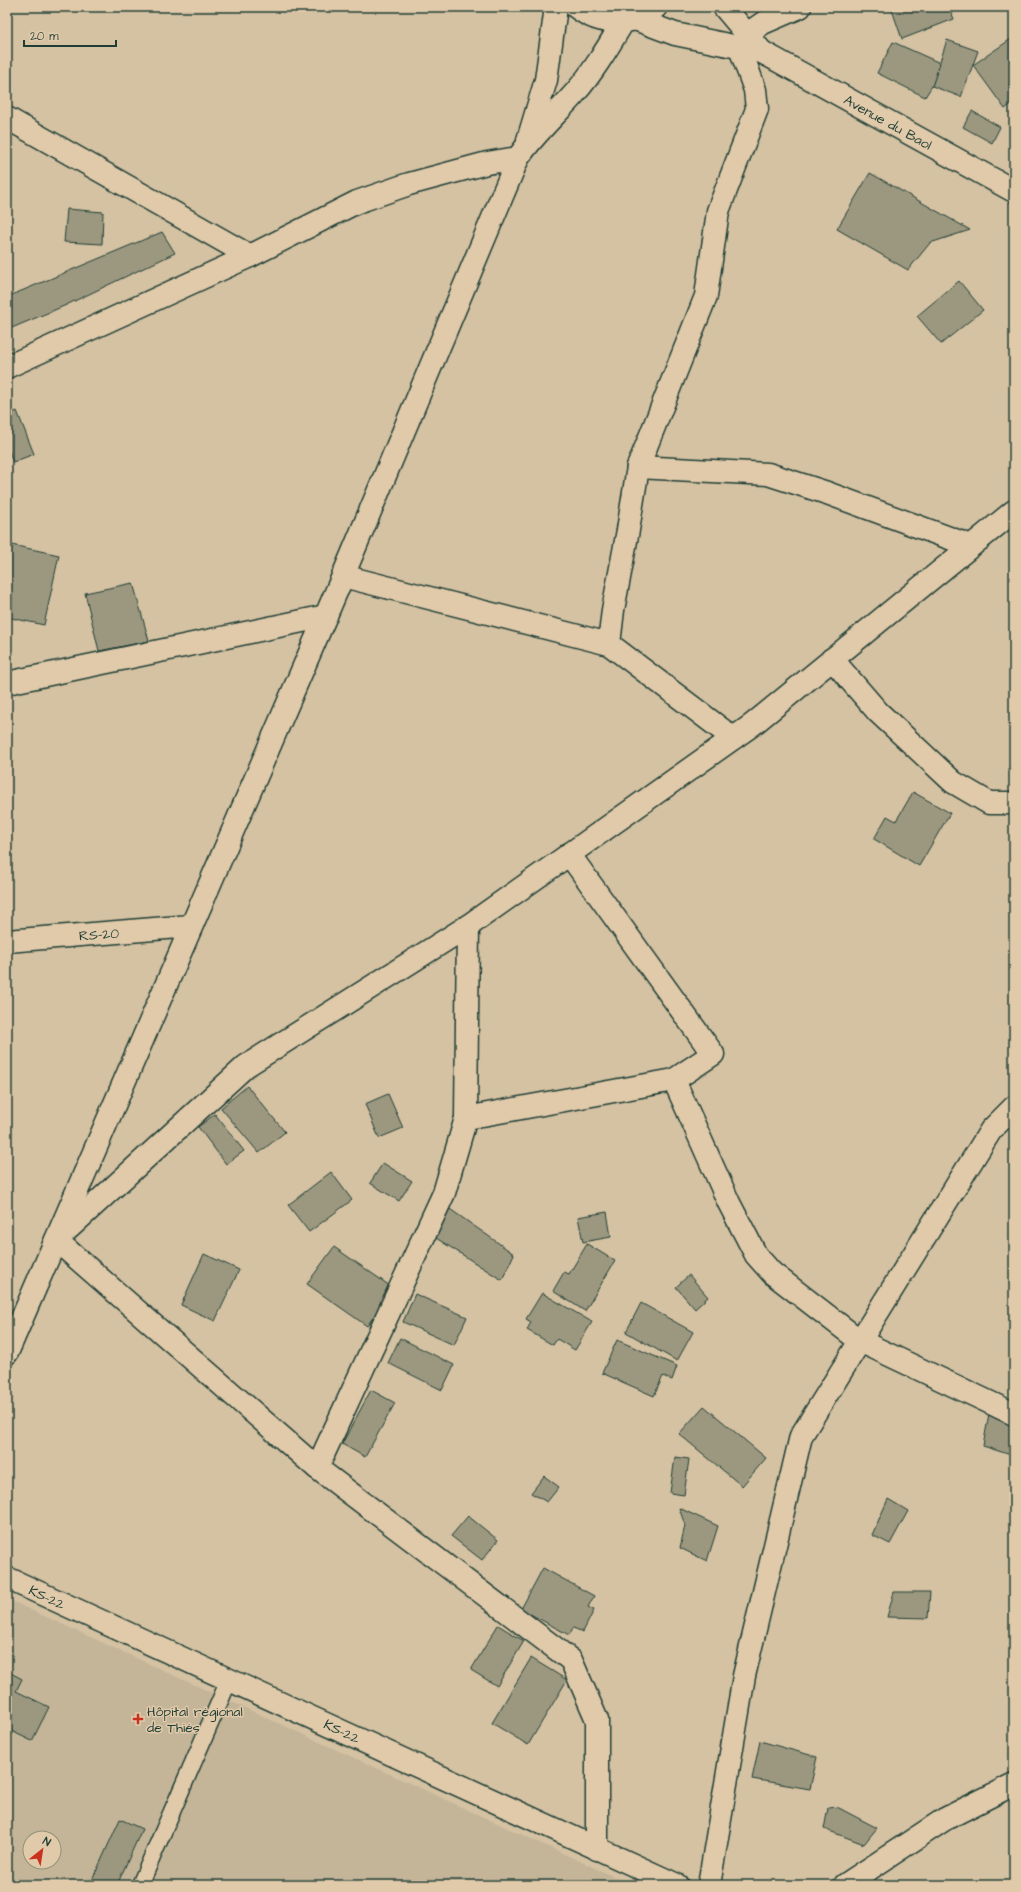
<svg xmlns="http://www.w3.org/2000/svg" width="1021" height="1892" viewBox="0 0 1021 1892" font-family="'Architects Daughter',sans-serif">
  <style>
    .built { fill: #c4b598; fill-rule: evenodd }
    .building { fill: #9c9880; stroke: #1f3d34 }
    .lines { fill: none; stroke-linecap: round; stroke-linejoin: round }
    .service-casing { stroke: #1f3d34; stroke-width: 19 }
    .minor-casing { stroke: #1f3d34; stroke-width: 25 }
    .tertiary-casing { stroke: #1f3d34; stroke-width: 25 }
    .secondary-casing { stroke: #1f3d34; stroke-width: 25 }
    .service { stroke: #e1caaa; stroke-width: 16 }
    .minor { stroke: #e1caaa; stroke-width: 22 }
    .tertiary { stroke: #e1caaa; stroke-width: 22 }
    .secondary { stroke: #e1caaa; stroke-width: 22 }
    .poi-dot { fill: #c8321e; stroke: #e1caaa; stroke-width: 1.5 }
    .labels { text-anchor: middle; stroke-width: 3; stroke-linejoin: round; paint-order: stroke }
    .street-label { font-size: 14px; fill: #1f3d34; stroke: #e1caaa }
    .poi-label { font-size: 14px; fill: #1f3d34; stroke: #e1caaa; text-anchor: start }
  </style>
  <rect width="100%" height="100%" fill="#d5c2a3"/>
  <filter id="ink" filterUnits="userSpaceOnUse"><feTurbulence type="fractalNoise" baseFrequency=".025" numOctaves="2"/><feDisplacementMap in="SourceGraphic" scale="8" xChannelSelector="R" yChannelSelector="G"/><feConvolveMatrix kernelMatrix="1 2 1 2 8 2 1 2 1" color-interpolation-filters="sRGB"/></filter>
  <g filter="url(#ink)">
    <path class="built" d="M7,1599l625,286h-625zM30,1838h24v24h-24z"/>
    <g class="building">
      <polygon points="891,7 949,7 954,19 902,39"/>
      <polygon points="1014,37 1014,102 1005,109 973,65"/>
      <polygon points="947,40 978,51 961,97 932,86"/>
      <polygon points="893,42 940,63 932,86 925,97 877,73"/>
      <polygon points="972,111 1000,127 992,143 963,127"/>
      <polygon points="870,173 970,230 930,243 908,270 837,229"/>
      <polygon points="67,209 103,212 102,244 64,242"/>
      <polygon points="162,232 175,253 64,306 7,330 7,297"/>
      <polygon points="959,281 983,310 941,344 917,316"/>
      <polygon points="17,411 34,454 13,462 7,446 7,415"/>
      <polygon points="7,544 59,555 44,625 7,617"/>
      <polygon points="133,583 149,641 99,651 85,593"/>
      <polygon points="913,792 950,813 919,866 874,839 887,816 896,821"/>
      <polygon points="247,1086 285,1132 259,1153 221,1108"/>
      <polygon points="388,1094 403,1128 379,1138 365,1104"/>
      <polygon points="215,1114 244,1151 226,1164 198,1127"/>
      <polygon points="383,1163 412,1181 399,1201 370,1183"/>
      <polygon points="331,1172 352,1200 309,1232 288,1205"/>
      <polygon points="447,1207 514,1254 502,1280 436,1238"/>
      <polygon points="607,1212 611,1237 583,1242 578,1217"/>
      <polygon points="587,1244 615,1261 585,1311 553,1291 564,1272 569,1274"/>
      <polygon points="334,1247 393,1288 367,1326 307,1284"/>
      <polygon points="204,1254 239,1270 215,1321 181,1305"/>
      <polygon points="689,1275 708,1297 695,1309 676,1287"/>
      <polygon points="542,1293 592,1322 575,1350 557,1339 553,1345 527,1330 531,1322 526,1319"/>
      <polygon points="415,1294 467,1317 454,1345 403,1322"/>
      <polygon points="641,1303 693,1332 677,1361 626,1332"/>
      <polygon points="400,1338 454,1365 442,1390 388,1363"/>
      <polygon points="617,1340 677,1366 672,1380 663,1376 654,1396 602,1373"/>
      <polygon points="371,1390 395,1403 365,1457 342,1444"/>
      <polygon points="704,1406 766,1458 742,1486 679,1434"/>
      <polygon points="990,1408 1014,1421 1014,1456 983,1446"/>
      <polygon points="675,1457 689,1459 684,1495 670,1493"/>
      <polygon points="544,1476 559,1487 547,1502 531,1493"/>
      <polygon points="888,1499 908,1511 890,1544 872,1535"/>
      <polygon points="679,1508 718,1526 707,1561 680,1548 685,1525"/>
      <polygon points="468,1516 498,1540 482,1560 451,1536"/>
      <polygon points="543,1568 594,1596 588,1607 594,1610 583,1632 573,1628 569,1635 521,1609"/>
      <polygon points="894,1592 930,1592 928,1618 887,1617"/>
      <polygon points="498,1625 524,1641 497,1686 471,1670"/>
      <polygon points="531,1658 567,1680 528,1745 492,1723"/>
      <polygon points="7,1671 22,1679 16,1691 49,1707 32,1741 7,1729"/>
      <polygon points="760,1741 817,1757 810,1789 752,1779"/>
      <polygon points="837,1807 877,1828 864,1844 824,1829 828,1808"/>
      <polygon points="120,1819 142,1829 117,1885 90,1885"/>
    </g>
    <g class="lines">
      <g class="service-casing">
        <polyline id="service" points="140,1885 229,1680"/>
      </g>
      <g class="minor-casing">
        <g id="minor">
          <polyline points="7,118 250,256"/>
          <polyline points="638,467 768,474 827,493 971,546"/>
          <polyline points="343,576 609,644"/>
          <polyline points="832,659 878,712 953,782 989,803 1014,803"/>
          <polyline points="7,683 326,616"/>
          <polyline points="733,738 609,644 613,610 628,530 638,467 706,296 718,211 757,109 755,90 740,48"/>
          <polyline points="7,941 191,926"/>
          <polyline points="674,1080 729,1203 756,1255 772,1273 860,1341 1014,1414"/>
          <polyline points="466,1118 674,1080 713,1054 569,854"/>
          <polyline points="317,1468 444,1193 466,1118 468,926"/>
          <polyline points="7,1578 677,1885"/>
          <polyline points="597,1849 597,1720 571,1660 317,1468 56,1240 246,1066 468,926 752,725 1014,511"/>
          <polyline points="709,1885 744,1676 801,1436 991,1130 1014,1107"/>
          <polyline points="845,1885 945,1819 1014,1784"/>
        </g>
      </g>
      <g class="tertiary-casing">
        <g id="tertiary">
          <polyline points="740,48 747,34 763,23 800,7"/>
          <polyline points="7,367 250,256 357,202 409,184 487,163 518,158"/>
        </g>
      </g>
      <g class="secondary-casing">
        <g id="secondary">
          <path d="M576,7c24,19 57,20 80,0"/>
          <polyline points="724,7 762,52"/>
          <polyline points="635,19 675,34 762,52 1014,191"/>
          <polyline points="528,140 546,80 556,7"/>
          <path d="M7,1353l336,-777 175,-418c16,-24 38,-43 57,-65 19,-22 33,-46 48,-71"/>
        </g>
      </g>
      <use href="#service" class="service"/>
      <use href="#minor" class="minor"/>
      <use href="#tertiary" class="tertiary"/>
      <use href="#secondary" class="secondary"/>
    </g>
  </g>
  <path class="poi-dot" d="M136 1713h4v4h4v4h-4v4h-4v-4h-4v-4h4z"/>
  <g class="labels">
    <g class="street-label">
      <text transform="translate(888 122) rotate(29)" y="5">Avenue du Baol</text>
      <text transform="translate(99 934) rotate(-4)" y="5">RS-20</text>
      <text transform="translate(47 1597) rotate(25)" y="5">KS-22</text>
      <text transform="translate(342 1731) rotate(25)" y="5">KS-22</text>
    </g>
    <g class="poi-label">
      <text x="147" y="1716">Hôpital régional<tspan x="147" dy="16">de Thiés</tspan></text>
    </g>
  </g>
  <rect width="1021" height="1892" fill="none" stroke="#e1caaa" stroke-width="24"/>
  <rect x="12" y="12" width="997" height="1868" fill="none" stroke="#1f3d34" stroke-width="1.5" filter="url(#ink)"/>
  <g transform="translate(42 1850) rotate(30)"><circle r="19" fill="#e1caaa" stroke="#93927b"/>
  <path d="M0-3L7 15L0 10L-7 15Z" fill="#c8321e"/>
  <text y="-6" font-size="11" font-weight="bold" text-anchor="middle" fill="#1f3d34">N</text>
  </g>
  <path d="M24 40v6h92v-6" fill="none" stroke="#1f3d34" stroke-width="2"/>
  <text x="30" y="40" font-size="12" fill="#1f3d34" stroke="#e1caaa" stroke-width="3" paint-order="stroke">20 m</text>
</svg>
